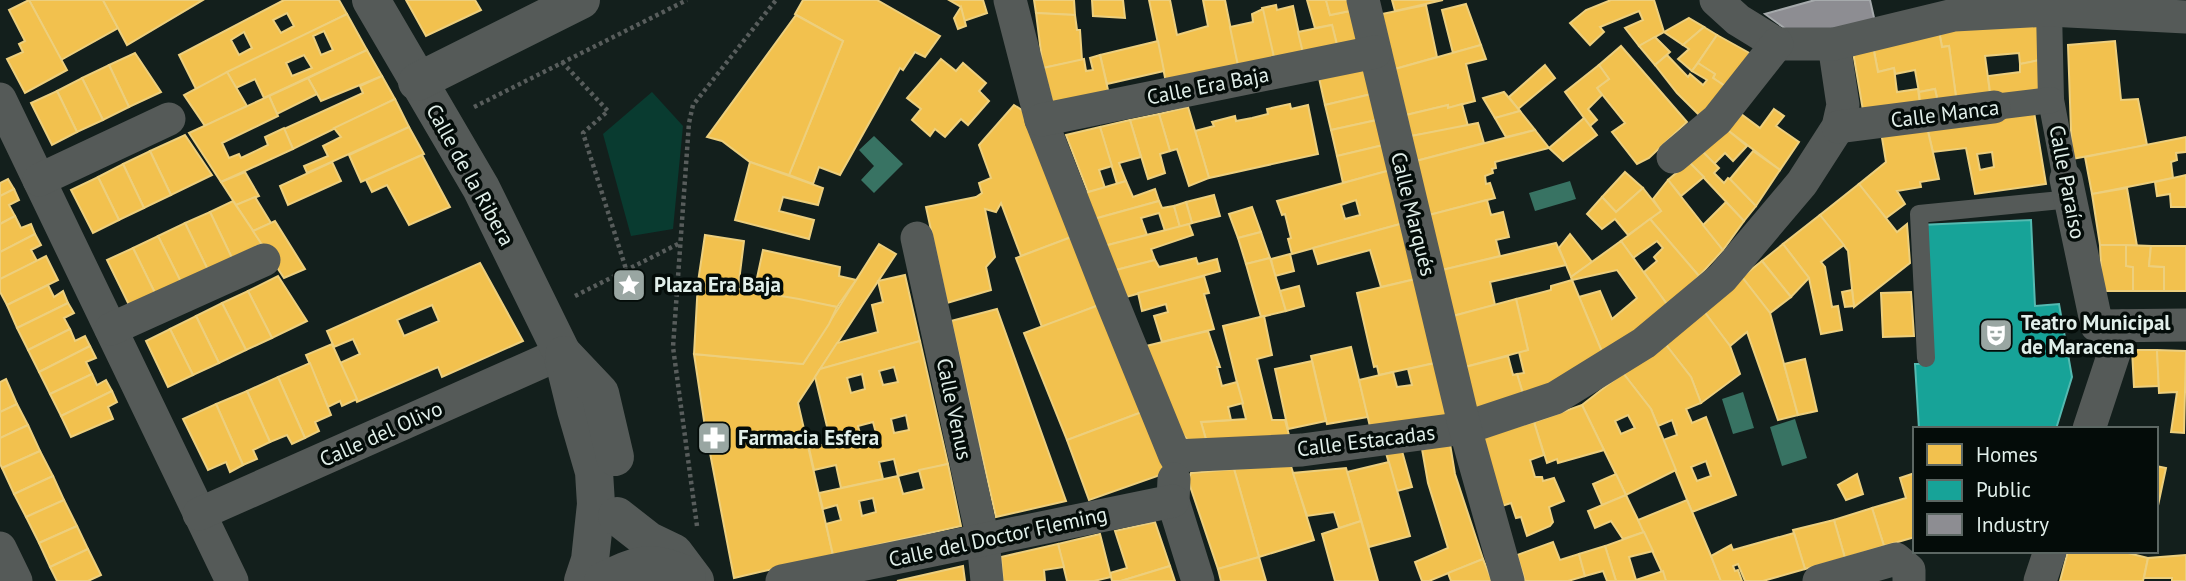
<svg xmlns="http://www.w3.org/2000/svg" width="2186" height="581" viewBox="0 0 2186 581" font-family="'PT Sans',sans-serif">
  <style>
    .green { fill: #093b30 }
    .water { fill: #387363 }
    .homes { fill: #f2c14e; stroke: #edcf7d; stroke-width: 2; fill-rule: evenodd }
    .public { fill: #17a398; stroke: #54bab1; stroke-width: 2 }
    .industry { fill: #8d8d92; stroke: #a6aaac; stroke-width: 2 }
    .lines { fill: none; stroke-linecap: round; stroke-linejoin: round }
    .path { stroke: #585d5c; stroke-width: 4.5; stroke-dasharray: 3.5 3.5; stroke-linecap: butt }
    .service { stroke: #555a58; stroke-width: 18 }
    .pedestrian { stroke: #555a58; stroke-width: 26 }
    .minor { stroke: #555a58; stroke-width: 33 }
    .tertiary { stroke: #555a58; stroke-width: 38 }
    .labels { text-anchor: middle; stroke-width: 7; stroke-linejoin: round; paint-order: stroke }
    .street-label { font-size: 21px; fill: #e1efea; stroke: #040c09 }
    .poi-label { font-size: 21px; font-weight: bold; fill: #e1efea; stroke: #040c09; text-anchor: start }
  </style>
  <rect width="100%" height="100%" fill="#131f1c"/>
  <polygon class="green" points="652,92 683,126 673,229 631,236 603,134"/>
  <g class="water">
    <polygon points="874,136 903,164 874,193 861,180 874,166 859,150"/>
    <polygon points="1570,181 1576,199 1535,211 1529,193"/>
    <polygon points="1743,392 1754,428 1733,434 1722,399"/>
    <polygon points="1795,419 1807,458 1782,466 1770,427"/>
  </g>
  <g class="homes">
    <polygon points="29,0 103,0 118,28 61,60"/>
    <polygon points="29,0 67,70 25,93 7,59 23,52 19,44 25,41 9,10"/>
    <polygon points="103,0 203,0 127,45"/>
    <path d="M339,0l8,14 -151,75 -17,-34 105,-55zM287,13l7,13 -13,7 -8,-13zM244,32l8,16 -13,7 -8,-15z"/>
    <polygon points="406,0 475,0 481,10 426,36"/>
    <polygon points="803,0 877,0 940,36 925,57 915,52 903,70 900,68 840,175 819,167 813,184 789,175 843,41 795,14"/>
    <polygon points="949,0 983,0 987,13 964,21 961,7"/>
    <polygon points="1034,0 1074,0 1075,15 1036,13"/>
    <polygon points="1092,0 1123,0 1125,18 1093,16"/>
    <polygon points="1149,0 1170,0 1177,35 1208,26 1203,0 1225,0 1240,75 1168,92"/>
    <polygon points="1307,0 1326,0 1330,15 1355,10 1362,43 1338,49 1332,25 1315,28"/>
    <polygon points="1326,0 1352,0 1355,10 1330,15"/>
    <polygon points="1392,0 1443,0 1395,11"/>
    <polygon points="1611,0 1654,0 1664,32 1639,46 1625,28 1643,20 1639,11 1600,27 1604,32 1590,45 1570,23 1586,10"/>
    <polygon points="1466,4 1481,45 1453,53 1442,10"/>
    <polygon points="1276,5 1277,10 1293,6 1304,57 1275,63 1262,8"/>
    <polygon points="1426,5 1437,57 1395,69 1382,14"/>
    <polygon points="961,7 966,26 958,29 954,18"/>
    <polygon points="1263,9 1276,66 1240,75 1230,27 1253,22 1252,14"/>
    <polygon points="1036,13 1075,15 1077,30 1080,30 1082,60 1043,68"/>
    <path d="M347,14l20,36 -103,48 -9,-19 -19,9 -9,-16zM324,31l9,19 -12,5 -8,-19zM304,55l8,13 -20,8 -6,-13z"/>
    <polygon points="796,15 843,41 789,175 750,162 722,141 707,137"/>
    <polygon points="2037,15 2040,60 2020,64 2019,53 1985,56 1991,100 1957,104 1949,46 1942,47 1939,31"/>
    <polygon points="1689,18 1704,27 1683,45 1664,32"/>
    <polygon points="1332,25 1338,49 1304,57 1298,32"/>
    <polygon points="1704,27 1717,35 1692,71 1678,59 1689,49 1683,45"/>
    <polygon points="1939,31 1942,47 1949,46 1957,104 1939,107 1935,89 1919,92 1915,70 1895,74 1894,68 1878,72 1873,46"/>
    <polygon points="1717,35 1753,55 1731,90 1713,78 1715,74 1698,63"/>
    <polygon points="1655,37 1670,52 1655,65 1639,46"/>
    <polygon points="1158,41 1164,71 1107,84 1100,55"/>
    <polygon points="2115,41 2121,100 2138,99 2147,145 2072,159 2068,45"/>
    <polygon points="1481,45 1486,59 1466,64 1475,101 1448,108 1448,105 1406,115 1395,69"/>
    <polygon points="1621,46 1687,122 1649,158 1637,164 1612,132 1625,123 1597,88 1609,79 1599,65"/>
    <polygon points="1873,46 1878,72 1894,68 1897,92 1918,89 1921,111 1865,122 1853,52"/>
    <polygon points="367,50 382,76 321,101 308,78"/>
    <polygon points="135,53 161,92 129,107 109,65"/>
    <polygon points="1100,55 1111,103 1056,115 1043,68 1084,59 1086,71 1093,70 1090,58"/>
    <polygon points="1667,55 1688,77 1690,74 1703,85 1707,80 1692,71 1698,63 1715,74 1713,78 1731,90 1699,115 1677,93 1655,65"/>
    <polygon points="941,59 956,71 963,63 986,83 979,91 989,101 968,125 961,119 945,137 935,129 930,136 912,120 921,109 907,98"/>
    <polygon points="2040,60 2043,92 1991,100 1988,76 2020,72 2020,64"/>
    <polygon points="109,65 129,107 103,120 82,78"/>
    <polygon points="1374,65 1380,92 1325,105 1319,78"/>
    <polygon points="1545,65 1555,78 1518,109 1509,97"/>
    <polygon points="1599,65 1609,79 1597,88 1602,95 1588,109 1597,120 1590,126 1565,92"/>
    <polygon points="227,72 247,106 205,126 184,95"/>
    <polygon points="382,76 395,99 293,149 284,129 363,93 360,86"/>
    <polygon points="82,78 103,120 77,132 57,91"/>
    <polygon points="308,78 317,94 277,114 269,96"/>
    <polygon points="1935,89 1939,107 1921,111 1919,92"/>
    <polygon points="57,91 77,132 52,145 31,103"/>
    <polygon points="1380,92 1386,118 1331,130 1325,105"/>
    <polygon points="1504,92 1520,111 1495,118 1483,98"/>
    <polygon points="269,96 278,116 222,143 229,158 239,154 241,158 268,145 265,137 284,128 293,149 221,182 189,133"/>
    <polygon points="395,99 409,127 307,173 304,166 328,156 323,146 341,137 334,128"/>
    <polygon points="1290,104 1291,109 1308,105 1318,154 1209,178 1195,131 1214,126 1212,122 1235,116 1236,121 1252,118 1268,114 1267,109"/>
    <polygon points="1462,104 1468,126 1411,136 1406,115 1448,105 1448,108"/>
    <polygon points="1014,105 1028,114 1074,236 1021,256 1001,203 996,212 985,209 995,257 986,267 991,290 947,303 926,207 976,197 982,193 979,183 991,178 979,145"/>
    <polygon points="1188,107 1209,178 1189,186 1177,149 1170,151 1159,114"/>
    <polygon points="1774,109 1784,116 1776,126 1799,142 1780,170 1725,128 1737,111 1760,128"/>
    <polygon points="1520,111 1535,130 1506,137 1495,118"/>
    <path d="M2034,112l12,72 -71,10 -9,-46 -33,4 -6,-25zM1992,152l2,15 -14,3 -3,-16z"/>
    <polygon points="1159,114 1170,151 1160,154 1165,173 1148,179 1130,120"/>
    <polygon points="1386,118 1392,143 1337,156 1331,130"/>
    <polygon points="1584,118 1597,135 1563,161 1549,148"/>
    <polygon points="1130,120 1141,157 1119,163 1126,181 1117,184 1100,127"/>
    <polygon points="1478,123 1484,143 1416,161 1411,136"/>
    <polygon points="409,127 424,154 361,182 349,155"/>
    <polygon points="1100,127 1112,166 1099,170 1105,188 1088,192 1066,135"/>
    <polygon points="1927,127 1939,179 1920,182 1921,187 1897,191 1905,204 1886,218 1859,184 1886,162 1881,132"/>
    <polygon points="1725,128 1747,146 1733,161 1725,153 1714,164 1701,150"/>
    <polygon points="1535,130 1549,148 1495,162 1496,168 1492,169 1493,173 1485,176 1486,184 1490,183 1495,198 1429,215 1416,161"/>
    <polygon points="185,135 212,175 171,195 150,151"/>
    <polygon points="2186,137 2186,152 2176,153 2177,160 2171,162 2173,178 2092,194 2085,157"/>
    <polygon points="1392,143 1398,168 1343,183 1337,156"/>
    <polygon points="1701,150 1719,168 1714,173 1724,183 1728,178 1730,179 1756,206 1744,221 1689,162"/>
    <polygon points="150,151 171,195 144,208 123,164"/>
    <polygon points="1753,151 1780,170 1756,206 1730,179"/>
    <polygon points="422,155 450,207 409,225 387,185 372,192 366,180"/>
    <polygon points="332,162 341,181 288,205 280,186"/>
    <polygon points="750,162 823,188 818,205 783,197 779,211 814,220 809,239 735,220"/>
    <polygon points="1689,162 1704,177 1681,196 1668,180"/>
    <polygon points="123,164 144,208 119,220 98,177"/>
    <path d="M1398,168l13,53 -119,33 -4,-15 3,-1 -6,-24 -3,1 -5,-14zM1356,200l4,15 -15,4 -4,-14z"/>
    <polygon points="245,172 259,196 236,205 221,182"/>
    <polygon points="1625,172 1643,188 1616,212 1602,197"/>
    <polygon points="2186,175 2186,207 2171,207 2170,194 2157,196 2155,182"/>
    <polygon points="98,177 119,220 93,233 71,190"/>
    <polygon points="8,179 14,189 0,196 0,183"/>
    <polygon points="1668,180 1723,250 1699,276 1650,219 1661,211 1653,199"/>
    <polygon points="1126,181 1133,197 1155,189 1159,201 1094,219 1085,193"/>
    <polygon points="1859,184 1897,232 1907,224 1910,263 1854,307 1848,251 1820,215"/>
    <polygon points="1643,188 1661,211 1628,235 1615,219 1602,229 1587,214 1602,197 1616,212"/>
    <polygon points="2127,188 2137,246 2100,245 2092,194"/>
    <polygon points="14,189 19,200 9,205 15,216 0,224 0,196"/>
    <polygon points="1214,195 1220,216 1192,223 1186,202"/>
    <polygon points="255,197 271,223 253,231 236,205"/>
    <polygon points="1487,200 1491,215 1503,212 1509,237 1496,240 1500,256 1442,270 1429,215"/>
    <polygon points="233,201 262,244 232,258 210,212"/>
    <polygon points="1159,201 1162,208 1174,206 1180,227 1165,231 1159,213 1141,218 1147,235 1104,246 1094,219"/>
    <polygon points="1186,202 1192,223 1180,227 1174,206"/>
    <polygon points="1726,202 1744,221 1723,250 1703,225"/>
    <polygon points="1252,207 1261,232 1238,238 1229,214"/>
    <polygon points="210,212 232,258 208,270 185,223"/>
    <polygon points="1820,215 1844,245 1821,262 1825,267 1832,307 1838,306 1842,330 1821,334 1809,278 1783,244"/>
    <polygon points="15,216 21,228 31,224 35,234 0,252 0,224"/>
    <polygon points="1650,219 1699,276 1669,307 1644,272 1657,261 1654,257 1663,248 1657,241 1633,258 1621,241"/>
    <polygon points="275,221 305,269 284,278 253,231"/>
    <polygon points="1411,221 1424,277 1381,287 1370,250 1318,264 1313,248"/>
    <polygon points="185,223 208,270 181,282 158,236"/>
    <polygon points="1189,224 1193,235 1151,249 1155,260 1112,271 1104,246"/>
    <polygon points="1261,232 1270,258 1246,264 1238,238"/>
    <polygon points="35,234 41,245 31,250 37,261 0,279 0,252"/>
    <polygon points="1570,234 1592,262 1571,277 1559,248"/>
    <polygon points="705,235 744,241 738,289 698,282"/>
    <polygon points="158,236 181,282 156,295 133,248"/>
    <polygon points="1074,236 1099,305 1042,327 1016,258"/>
    <polygon points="1621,241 1669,307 1605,359 1579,297 1600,291 1612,319 1637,298 1617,270 1572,280 1571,277"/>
    <polygon points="1556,243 1566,265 1490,282 1495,305 1453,316 1442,270"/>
    <polygon points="879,244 896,254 798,403 833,555 734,578 705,427 694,354 803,364"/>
    <polygon points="1783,244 1809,278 1791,297 1762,261"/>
    <polygon points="2100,245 2126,245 2126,266 2133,267 2133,291 2102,291"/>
    <polygon points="2126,245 2151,246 2149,266 2164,267 2164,291 2133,291 2133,267 2126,266"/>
    <polygon points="2151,246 2186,246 2186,291 2164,291 2164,267 2149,266"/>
    <polygon points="133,248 156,295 130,307 107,260"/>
    <polygon points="763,250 840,267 839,276 856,280 837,307 754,292"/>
    <polygon points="1290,254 1294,271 1275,276 1271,259"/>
    <polygon points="46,256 58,280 7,305 0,292 0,279"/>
    <polygon points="1196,258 1198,264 1217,259 1220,271 1126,297 1116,270 1155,260 1159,267"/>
    <polygon points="1270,258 1286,311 1261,317 1246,264"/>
    <polygon points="1762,261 1791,297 1770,313 1742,277"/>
    <path d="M480,263l43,78 -81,36 -4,-10 -81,35 -17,-39 20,-9 -7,-15 -19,8 -7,-16zM432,305l7,16 -35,15 -7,-16z"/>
    <polygon points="905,275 920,341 820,369 837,343 878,332 872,305 883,302 878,281"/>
    <polygon points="278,276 307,321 272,338 248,291"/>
    <polygon points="1204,276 1209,293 1204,294 1214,329 1162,342 1154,316 1168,312 1166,304 1142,311 1138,293"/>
    <polygon points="1424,277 1444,361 1379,375 1377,366 1374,367 1357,293"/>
    <polygon points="1742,277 1770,313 1798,415 1778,420 1747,332 1730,346 1703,310"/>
    <polygon points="1572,280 1605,359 1524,397 1517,374 1524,373 1519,352 1528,350 1516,299 1551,290 1551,286"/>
    <polygon points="698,282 799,299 837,307 829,324 803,364 694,354"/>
    <polygon points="48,285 54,297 63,291 68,303 17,328 7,305"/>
    <polygon points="1299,286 1304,306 1286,311 1280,291"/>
    <polygon points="1852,290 1854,306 1845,307 1842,292"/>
    <polygon points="248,291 272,338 246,350 222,303"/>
    <polygon points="1911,292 1914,336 1883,337 1881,293"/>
    <polygon points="1516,299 1528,350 1465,367 1453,316"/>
    <polygon points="68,303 74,313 64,318 70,329 28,350 17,328"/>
    <polygon points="222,303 246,350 219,363 196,316"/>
    <polygon points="1099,305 1142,412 1067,440 1024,333"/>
    <polygon points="997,309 1066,501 996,517 951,321"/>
    <polygon points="1703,310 1730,346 1740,374 1701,403 1691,377 1663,341"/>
    <polygon points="196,316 219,363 193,375 170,329"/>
    <polygon points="1264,316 1272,355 1257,359 1272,420 1285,420 1290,439 1207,443 1201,422 1246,419 1223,326"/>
    <polygon points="70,329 75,341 85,336 90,346 39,372 28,350"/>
    <polygon points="170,329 193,375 168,387 146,341"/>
    <polygon points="1208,331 1220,367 1217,367 1222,386 1237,382 1243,403 1228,407 1231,420 1201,422 1207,443 1189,441 1182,434 1142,347"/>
    <path d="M920,341l28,123 -50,12 -4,-17 -15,3 4,17 -42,9 -5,-23 -22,5 -5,-22 22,-5 -16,-66 5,-8zM894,367l4,15 -15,3 -4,-14zM862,374l3,15 -14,4 -4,-15zM906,415l3,15 -15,3 -3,-14zM873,422l4,15 -15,4 -4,-15z"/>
    <path d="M1663,341l28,36 10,26 -15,6 6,14 14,-6 30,78 -44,17 -29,-72 14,-5 -5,-15 -14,6 -7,-17 -28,-36zM1706,461l5,15 -14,5 -6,-14z"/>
    <polygon points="332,344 357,399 342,406 340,401 328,407 306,355"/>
    <polygon points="90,346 96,358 86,362 92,374 50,394 39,372"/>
    <polygon points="1351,347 1368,417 1327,424 1311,356"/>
    <polygon points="2132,350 2157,350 2159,386 2134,387"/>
    <polygon points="2157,350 2186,351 2184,433 2171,432 2177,392 2159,393"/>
    <polygon points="1508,356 1513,375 1517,374 1524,397 1476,413 1465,367"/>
    <polygon points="1805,359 1817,411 1798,415 1784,364"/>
    <polygon points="1312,361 1326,421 1288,429 1275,369"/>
    <polygon points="1444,361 1457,417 1372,435 1359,380 1393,372 1397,387 1412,385 1408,369"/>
    <polygon points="310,363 331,415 315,422 319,431 305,438 278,377"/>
    <path d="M1623,373l28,36 25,61 -50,25 -44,-90zM1628,415l7,13 -14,6 -6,-13z"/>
    <polygon points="92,374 97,385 106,380 112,391 61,416 50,394"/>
    <polygon points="278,377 305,438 292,444 287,435 270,442 247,391"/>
    <polygon points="6,379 17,404 0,412 0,382"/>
    <polygon points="112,391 117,402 108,407 113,419 71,437 61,416"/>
    <polygon points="247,391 270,442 253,450 257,459 243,465 216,404"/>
    <polygon points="17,404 28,425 0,438 0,412"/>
    <polygon points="216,404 243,465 230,472 226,462 208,470 183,419"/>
    <polygon points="1582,405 1604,450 1558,463 1557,459 1547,463 1534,422"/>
    <polygon points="1142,412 1166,473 1089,500 1067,440"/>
    <polygon points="1534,422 1544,455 1530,460 1535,477 1542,477 1543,481 1554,478 1564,501 1549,507 1553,522 1550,526 1527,536 1521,517 1516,518 1511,503 1502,506 1481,437"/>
    <polygon points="28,425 40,451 2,468 0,464 0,438"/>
    <polygon points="1450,444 1455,474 1483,559 1429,581 1422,581 1415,562 1448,548 1428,483 1422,449"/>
    <polygon points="40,451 53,476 14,494 2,468"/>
    <polygon points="1402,451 1412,487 1397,491 1386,453"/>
    <polygon points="1389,462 1410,536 1369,547 1347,472"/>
    <polygon points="1290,463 1314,540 1259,557 1234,469"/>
    <path d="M948,464l13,62 -128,29 -7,-31 15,-4 -4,-15 -14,4 -4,-16 79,-17 5,18 21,-5 -5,-19zM873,498l3,14 -14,4 -3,-15z"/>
    <polygon points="2156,466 2166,468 2156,515"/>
    <polygon points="1346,468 1361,521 1339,528 1334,512 1307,516 1293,473"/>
    <polygon points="1234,469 1259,557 1218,569 1188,480 1191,473"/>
    <polygon points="1915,473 1915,537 1884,546 1872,508 1906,498 1900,478"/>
    <polygon points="1616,474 1626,495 1602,505 1593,484"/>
    <polygon points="1857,474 1863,494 1846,500 1838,485"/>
    <polygon points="53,476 64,500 26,517 14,494"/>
    <polygon points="1626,495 1644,532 1623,539 1611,521 1595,528 1588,511"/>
    <polygon points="64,500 77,526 39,543 26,517"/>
    <polygon points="1687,500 1711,556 1721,581 1666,581 1638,520"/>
    <polygon points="1872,508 1884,546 1845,558 1834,520"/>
    <polygon points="1834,520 1845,558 1805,569 1793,530"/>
    <polygon points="1361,521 1378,581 1335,581 1322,534"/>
    <polygon points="1155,522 1170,566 1121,581 1112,581 1110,573 1127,568 1115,531"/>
    <polygon points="77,526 88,549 50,567 39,543"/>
    <polygon points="1644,532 1653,551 1629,557 1636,580 1663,571 1666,581 1616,581 1605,546"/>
    <polygon points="1794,533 1805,569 1763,581 1745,581 1738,564 1733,566 1735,571 1738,570 1742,581 1721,581 1711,556 1731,545 1733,550"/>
    <polygon points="1100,534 1111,577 1094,581 1067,581 1058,544"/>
    <polygon points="1553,542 1560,560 1579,554 1585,576 1568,581 1525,581 1517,555"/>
    <polygon points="1058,544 1064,567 1044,570 1045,581 1003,581 1001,557"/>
    <polygon points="1605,546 1616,581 1607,581 1603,571 1585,576 1579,554"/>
    <polygon points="88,549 101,575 88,581 57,581 50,567"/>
    <polygon points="2068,551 2120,551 2148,558 2143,581 2060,581"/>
    <polygon points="2186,555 2186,581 2172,581 2172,578 2144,578 2148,558"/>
    <polygon points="1259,557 1266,581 1221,581 1218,569"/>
    <polygon points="1483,559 1492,581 1451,581 1448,573"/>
    <polygon points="963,566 965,581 897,581"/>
    <polygon points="1170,566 1175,581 1121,581"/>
  </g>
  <polygon class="public" points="2031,220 2035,306 2059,304 2072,377 2056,429 1919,429 1915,364 1929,364 1920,225"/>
  <polygon class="industry" points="1815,0 1870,0 1875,22 1794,35 1765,14"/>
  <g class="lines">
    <g class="path">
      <polyline points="562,62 608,111 583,133 626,269"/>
      <polyline points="474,107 687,0"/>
      <polyline points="575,296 680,243"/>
      <polyline points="697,526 673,347 689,123 693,105 776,0"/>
    </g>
    <polyline class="service" points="1926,358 1919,214 2071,199"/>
    <g class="pedestrian">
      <polyline points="2049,10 2051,100 2066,179"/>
      <polyline points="1994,107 2051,100"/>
    </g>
    <g class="minor">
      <polyline points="1010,0 1041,120 1111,299 1175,456 1302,450 1465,428 1555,398 1644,343 1722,278 1802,183 1838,127 1843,105 1834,44"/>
      <polyline points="1363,0 1465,428 1508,581"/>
      <polyline points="1716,0 1738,20 1777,44 1834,44 1954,15 2049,10 2186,17"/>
      <polyline points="0,99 232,581"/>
      <polyline points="1041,120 1375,52"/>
      <polyline points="1838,127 1994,107"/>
      <polyline points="1673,157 1717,120 1777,44"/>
      <polyline points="2066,179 2097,326 2186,325"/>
      <polyline points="39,180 169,119"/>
      <polyline points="917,238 983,540 987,581"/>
      <polyline points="111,329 264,260"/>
      <polyline points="2089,429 2123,326"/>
      <polyline points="1174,479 1173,501 1198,581"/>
      <polyline points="199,514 562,353"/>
      <polyline points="0,548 16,581"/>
      <polyline points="782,581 1173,501"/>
      <polyline points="1819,581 1896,559 1909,570 1909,581"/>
      <polyline points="2040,581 2050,551"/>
    </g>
    <g class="tertiary">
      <polyline points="371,0 481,188 562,353 576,410 594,472 596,504 590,560 583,581"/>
      <polyline points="417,82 581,0"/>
      <polyline points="564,355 600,393 615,457"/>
      <polyline points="617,516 649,541 674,553 695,581"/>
      <path d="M603,581c37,-17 45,-22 84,-6"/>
    </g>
  </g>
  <defs>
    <g id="sight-square" transform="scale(1.75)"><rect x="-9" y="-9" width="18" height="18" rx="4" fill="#99a6a2" stroke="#040c09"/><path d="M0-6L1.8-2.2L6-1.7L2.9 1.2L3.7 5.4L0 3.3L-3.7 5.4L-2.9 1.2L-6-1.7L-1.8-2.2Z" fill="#fff"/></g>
    <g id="theatre-square" transform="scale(1.75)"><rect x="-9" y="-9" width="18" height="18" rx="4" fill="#99a6a2" stroke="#040c09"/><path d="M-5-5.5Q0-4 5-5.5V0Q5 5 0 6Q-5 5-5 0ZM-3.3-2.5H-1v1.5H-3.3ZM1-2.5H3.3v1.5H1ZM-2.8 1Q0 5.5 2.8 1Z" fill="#fff"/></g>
    <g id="pharmacy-square" transform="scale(1.75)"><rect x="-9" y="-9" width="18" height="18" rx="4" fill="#99a6a2" stroke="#040c09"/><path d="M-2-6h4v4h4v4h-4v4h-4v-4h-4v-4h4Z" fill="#fff"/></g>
  </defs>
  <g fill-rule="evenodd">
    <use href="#sight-square" x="629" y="285"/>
    <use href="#theatre-square" x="1996" y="335"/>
    <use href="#pharmacy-square" x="714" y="438"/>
  </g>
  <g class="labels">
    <g class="street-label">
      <text transform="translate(1208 86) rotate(-11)" y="7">Calle Era Baja</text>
      <text transform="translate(1945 114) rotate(-7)" y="7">Calle Manca</text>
      <text transform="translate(470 175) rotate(61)" y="7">Calle de la Ribera</text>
      <text transform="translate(2067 182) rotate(79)" y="7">Calle Paraíso</text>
      <text transform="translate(1413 214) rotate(76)" y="7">Calle Marqués</text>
      <text transform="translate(954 409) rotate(78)" y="7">Calle Venus</text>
      <text transform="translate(381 434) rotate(-24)" y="7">Calle del Olivo</text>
      <text transform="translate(1366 441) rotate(-7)" y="7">Calle Estacadas</text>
      <text transform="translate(998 537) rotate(-12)" y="7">Calle del Doctor Fleming</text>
    </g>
    <g class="poi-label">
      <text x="654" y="292">Plaza Era Baja</text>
      <text x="2021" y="330">Teatro Municipal<tspan x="2021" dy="24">de Maracena</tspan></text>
      <text x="738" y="445">Farmacia Esfera</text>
    </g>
  </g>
  <rect x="1913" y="427" width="245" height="126" fill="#040c09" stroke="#5c6763" stroke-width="2"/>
  <rect x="1927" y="444" width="35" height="21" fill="#f2c14e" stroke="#5c6763" stroke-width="2"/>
  <text x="1976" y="462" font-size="21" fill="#e1efea">Homes</text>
  <rect x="1927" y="480" width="35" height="21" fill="#17a398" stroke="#5c6763" stroke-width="2"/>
  <text x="1976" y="497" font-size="21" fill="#e1efea">Public</text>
  <rect x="1927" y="514" width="35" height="21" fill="#8d8d92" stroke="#5c6763" stroke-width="2"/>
  <text x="1976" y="532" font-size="21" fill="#e1efea">Industry</text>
</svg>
